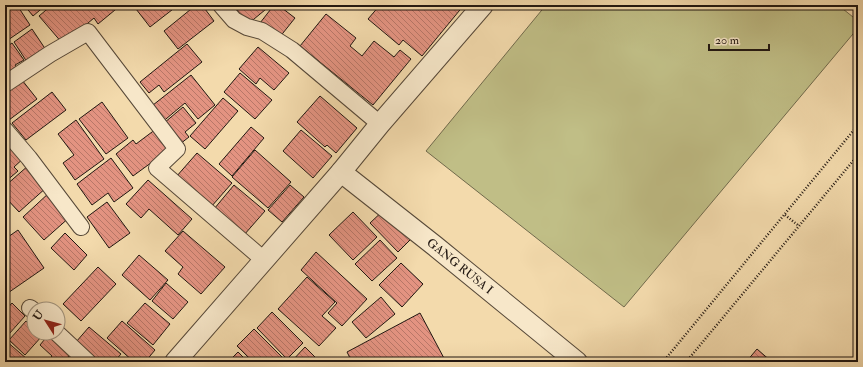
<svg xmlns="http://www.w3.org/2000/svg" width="863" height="367" viewBox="0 0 863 367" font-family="'IM FELL Double Pica',serif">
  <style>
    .green { fill: #c0be86; stroke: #706a4c }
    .building { fill: url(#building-back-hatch); stroke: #211711 }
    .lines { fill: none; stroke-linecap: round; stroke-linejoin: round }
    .minor-casing { stroke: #564838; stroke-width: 18 }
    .tertiary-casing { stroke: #564838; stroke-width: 22 }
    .path { stroke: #211711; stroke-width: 2.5; stroke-dasharray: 1 2; stroke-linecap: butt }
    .minor { stroke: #f7e7c9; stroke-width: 16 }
    .tertiary { stroke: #f7e7c9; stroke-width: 20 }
    .labels { text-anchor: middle; stroke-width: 3; stroke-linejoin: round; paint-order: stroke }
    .street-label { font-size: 12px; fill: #211711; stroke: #f7e7c9 }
  </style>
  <defs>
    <pattern id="building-back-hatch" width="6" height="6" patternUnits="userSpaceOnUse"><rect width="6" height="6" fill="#e39381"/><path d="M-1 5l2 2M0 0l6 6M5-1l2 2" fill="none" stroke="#b87768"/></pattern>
  </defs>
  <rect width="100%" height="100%" fill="#f3daac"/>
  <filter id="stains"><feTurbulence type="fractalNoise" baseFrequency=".005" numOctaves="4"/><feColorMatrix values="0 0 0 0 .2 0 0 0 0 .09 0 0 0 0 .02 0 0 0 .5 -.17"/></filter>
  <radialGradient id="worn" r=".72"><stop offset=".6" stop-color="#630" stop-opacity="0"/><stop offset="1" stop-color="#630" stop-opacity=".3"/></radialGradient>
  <polygon class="green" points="546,5 838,5 858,21 858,28 624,307 426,151"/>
  <g class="building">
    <polygon points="5,5 17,5 30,25 5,42"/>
    <polygon points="24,5 46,5 33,16"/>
    <polygon points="52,5 121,5 98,24 94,18 63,44 39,16"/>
    <polygon points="141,5 176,5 177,6 150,27 136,9"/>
    <polygon points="196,5 202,5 214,21 178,49 164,31"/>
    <polygon points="233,5 271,5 248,24"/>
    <polygon points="274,5 278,5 295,18 279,38 260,23"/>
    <polygon points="380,5 464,5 422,56 403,40 399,45 368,19"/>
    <polygon points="326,14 356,38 350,46 362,56 374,41 394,57 400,50 411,59 373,105 300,46"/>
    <polygon points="32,29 48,53 29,65 14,42"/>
    <polygon points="12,43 24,60 15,65 19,71 5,81 5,48"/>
    <polygon points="187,44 202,62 164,92 159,85 149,93 140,82"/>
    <polygon points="258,47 289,73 274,90 260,78 256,84 239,69"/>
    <polygon points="240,73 272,100 255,119 224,92"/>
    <polygon points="191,75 215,105 198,119 185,103 160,124 148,109"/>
    <polygon points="22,80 37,99 9,120 5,114 5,94"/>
    <polygon points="52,92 66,110 26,140 12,123"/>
    <polygon points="320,96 357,128 336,153 327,145 325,147 297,122"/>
    <polygon points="223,98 238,111 205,149 190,136"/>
    <polygon points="102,102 128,138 106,154 79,119"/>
    <polygon points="183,107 196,123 185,132 189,137 180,144 164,123"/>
    <polygon points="76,120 104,159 75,180 63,163 74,155 58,134"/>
    <polygon points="251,127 264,138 232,176 219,164"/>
    <polygon points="156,129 170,149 133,176 116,154 133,140 136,144"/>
    <polygon points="301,130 332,156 313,178 283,151"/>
    <polygon points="5,134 25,157 14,167 18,171 5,182"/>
    <polygon points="255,150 291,182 268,208 232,177"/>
    <polygon points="197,153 232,183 211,207 176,177"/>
    <polygon points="111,158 133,188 114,202 108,193 92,205 77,184"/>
    <polygon points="29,165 47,187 19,212 5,197 5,186"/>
    <polygon points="148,180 192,219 178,235 149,209 141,218 126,204"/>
    <polygon points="234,185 265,211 244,235 214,209"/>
    <polygon points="290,185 304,197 282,222 268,210"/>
    <polygon points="50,192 71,216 44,240 23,217"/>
    <polygon points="107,202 130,233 109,248 87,217"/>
    <polygon points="386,208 413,237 398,252 370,223"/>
    <polygon points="353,212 377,237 353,260 329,235"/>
    <polygon points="18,230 44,268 5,295 5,268 8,266 5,261 5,239"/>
    <polygon points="183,231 225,267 201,294 178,274 183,267 165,251"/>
    <polygon points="65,233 87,255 74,270 51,248"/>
    <polygon points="380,240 397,258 372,281 355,264"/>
    <polygon points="316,252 367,299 342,326 328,313 337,303 301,270"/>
    <polygon points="139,255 168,280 150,300 122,275"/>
    <polygon points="401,263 423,284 402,307 379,285"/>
    <polygon points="98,267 116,284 81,321 63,304"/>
    <polygon points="307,277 335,302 322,316 336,328 319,346 278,309"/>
    <polygon points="166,283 188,302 173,319 152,301"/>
    <polygon points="381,297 395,314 366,338 352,322"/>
    <polygon points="12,303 25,316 9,334 5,330 5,311"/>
    <polygon points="145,303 170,324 153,345 127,323"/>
    <polygon points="272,312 303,343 287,359 257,328"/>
    <polygon points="420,313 446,362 352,362 347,352"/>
    <polygon points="26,321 34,329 34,333 39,333 42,336 25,355 9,340"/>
    <polygon points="122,321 155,350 145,362 134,362 107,338"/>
    <polygon points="89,327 121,354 114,362 100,362 76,342"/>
    <polygon points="254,329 283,358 279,362 253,362 237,346"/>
    <polygon points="49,334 71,353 65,361 66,362 47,362 52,356 40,345"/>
    <polygon points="5,340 27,359 24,362 5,362"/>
    <polygon points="305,347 320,362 291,362"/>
    <polygon points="757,349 772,362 746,362"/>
    <polygon points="238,352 248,362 228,362"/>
  </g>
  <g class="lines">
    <g class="minor-casing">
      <g id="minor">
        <polyline points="221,5 234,20 247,27 262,31 292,50 380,124"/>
        <polyline points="5,84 50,54 88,32 177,149 157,168 264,260"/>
        <polyline points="5,130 29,158 81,227"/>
        <polyline points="30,308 34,311"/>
        <polyline points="57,333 88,362"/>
      </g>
    </g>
    <g class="tertiary-casing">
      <g id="tertiary">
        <polyline points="341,172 435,246 577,362"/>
        <polyline points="175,362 341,172 380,124 483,5"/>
      </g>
    </g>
    <g class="path">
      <polyline points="785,215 799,226"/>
      <polyline points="663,362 858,125"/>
      <polyline points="686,362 858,155"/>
    </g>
    <use href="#minor" class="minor"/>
    <use href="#tertiary" class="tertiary"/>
  </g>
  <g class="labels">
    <g class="street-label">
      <text transform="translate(460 266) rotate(39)" y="4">GANG RUSA I</text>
    </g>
  </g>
  <rect width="863" height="367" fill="none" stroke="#f3daac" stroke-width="20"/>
  <rect x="6" y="6" width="851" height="355" fill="none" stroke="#211711" stroke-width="2"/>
  <rect x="10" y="10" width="843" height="347" fill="none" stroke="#211711"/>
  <g transform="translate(46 321) rotate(306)"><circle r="19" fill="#f7e7c9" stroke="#a1947f"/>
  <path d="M0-3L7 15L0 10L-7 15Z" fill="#8f2418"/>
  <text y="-6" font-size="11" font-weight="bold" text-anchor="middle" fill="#211711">U</text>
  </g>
  <path d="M709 44v6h60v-6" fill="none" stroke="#211711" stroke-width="2"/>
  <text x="715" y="44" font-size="12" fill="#211711" stroke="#f7e7c9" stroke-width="3" paint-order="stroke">20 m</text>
  <rect width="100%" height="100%" filter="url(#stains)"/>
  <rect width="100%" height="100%" fill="url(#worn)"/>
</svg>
